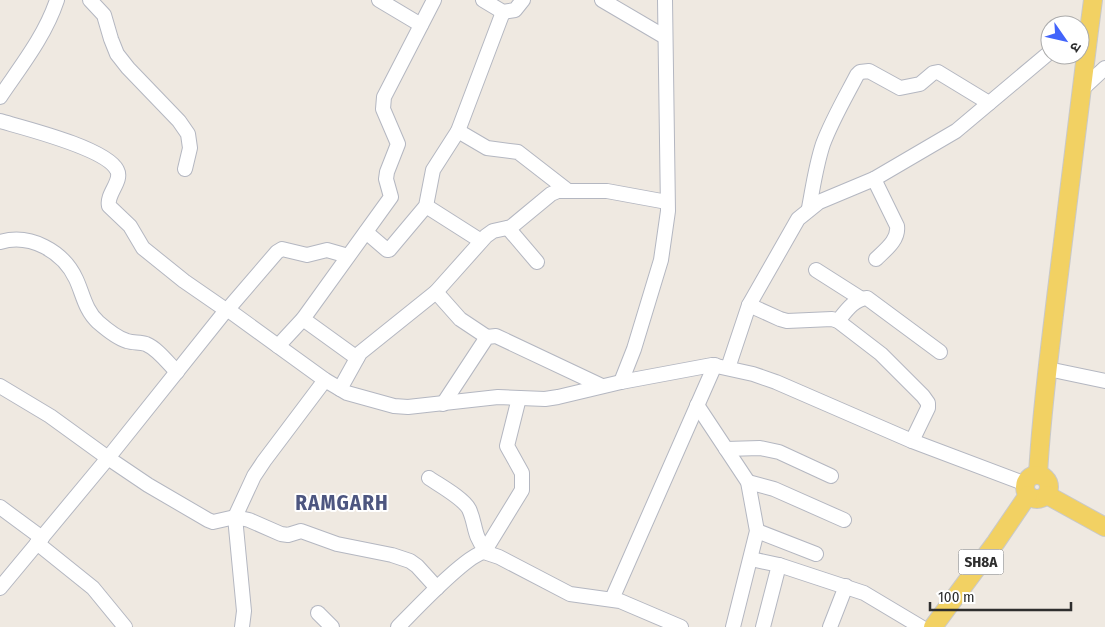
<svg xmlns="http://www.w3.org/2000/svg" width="1105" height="627" viewBox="0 0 1105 627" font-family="'Fira Sans Condensed','Noto Sans Devanagari',sans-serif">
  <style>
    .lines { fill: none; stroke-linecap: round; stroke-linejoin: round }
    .minor-casing { stroke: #b4b7c1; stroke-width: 16 }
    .major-casing { stroke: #c9c9c9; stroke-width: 20 }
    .minor { stroke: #fff; stroke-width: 14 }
    .major { stroke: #f2d163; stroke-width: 18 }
    .labels { text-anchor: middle; stroke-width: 4; stroke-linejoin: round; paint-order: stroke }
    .shield { fill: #fff; stroke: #6d6d6d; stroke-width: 1 }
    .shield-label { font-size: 15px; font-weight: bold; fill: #2e2e2e }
    .district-label { font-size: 21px; font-weight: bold; letter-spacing: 1px; fill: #4d5680; stroke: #fff }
  </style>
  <rect width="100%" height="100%" fill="#efe9e1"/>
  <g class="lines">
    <g class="minor-casing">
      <g id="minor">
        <polyline points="90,0 104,15 111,39 117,54 128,68 179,121 188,134 190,148 185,169"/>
        <polyline points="379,0 421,25"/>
        <polyline points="483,0 503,12 515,10 523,0"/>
        <polyline points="602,0 665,37"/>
        <polyline points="1080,91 1105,68"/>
        <path d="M0,97c21,-31 45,-61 57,-97"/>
        <path d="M0,121c24,7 106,27 117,49 6,11 -11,24 -8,36l21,20 13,22 41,33 42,29"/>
        <polyline points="458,131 487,148 518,152 567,190"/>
        <path d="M874,179l23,47c2,14 -12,24 -21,33"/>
        <polyline points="426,206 481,241"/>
        <path d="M809,208c4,-21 7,-43 14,-64 9,-24 22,-46 34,-69l3,-3 9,-1 31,17 20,-4 13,-11 5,-1 51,31"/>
        <polyline points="508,228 537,262"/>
        <polyline points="366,232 387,250 389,250 426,206 433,170 458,131 503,12"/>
        <path d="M0,242c30,-9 63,9 76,37 7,15 9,31 22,43 8,7 19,16 29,19 6,2 13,1 19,3 12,5 22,19 31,28"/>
        <polyline points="816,270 860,298"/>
        <polyline points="436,292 460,319 487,337"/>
        <polyline points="749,305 780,319 787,321 832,319 838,321 881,354 923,396 928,403 928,408 912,441"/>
        <polyline points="228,309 277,252 282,249 307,255 327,250 348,256"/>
        <polyline points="303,319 357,358"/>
        <path d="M838,321c8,-10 16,-22 29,-23l73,54"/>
        <polyline points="278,346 303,319 391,197 386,179 387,172 398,144 383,109 384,97 434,0"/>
        <polyline points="728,368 749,305 798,219 819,202 874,179 956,131 1050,52"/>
        <polyline points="1048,369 1105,381"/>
        <polyline points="621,382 634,349 661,260 668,211 665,0"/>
        <polyline points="0,386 50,416 108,458 148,485 208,520 213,522 235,517 249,520 281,534 288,535 301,531 337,544 392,555 410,561 417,566 437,588"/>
        <polyline points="340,389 360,353 436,292 486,236 493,231 511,227 551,194 558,191 607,191 667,202"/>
        <polyline points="443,404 487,337 496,336 602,386"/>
        <polyline points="697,405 748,482 757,531 733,627"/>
        <polyline points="726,449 760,448 779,452 831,476"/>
        <path d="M429,478c10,7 34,20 40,31 7,15 4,26 16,40"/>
        <polyline points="748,482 774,489 844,520"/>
        <polyline points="0,507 42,538"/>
        <polyline points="757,531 816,554"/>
        <polyline points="37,543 93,588 125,627"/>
        <polyline points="484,552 522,490 522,473 507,446 519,398"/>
        <polyline points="751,559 779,565 864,593 921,627"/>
        <polyline points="0,588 108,458 227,309 325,380 347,393 394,406 408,407 498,397 545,399 558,397 621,382 712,365 753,374 776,382 912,441 1026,484"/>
        <polyline points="612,599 715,365"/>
        <polyline points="318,613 332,627"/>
        <polyline points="242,627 244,611 235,517 254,476 264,461 325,380"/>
        <path d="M398,627c16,-16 67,-71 86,-75l15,5 71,37 50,7 61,26"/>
        <polyline points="763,627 779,565"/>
        <polyline points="830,627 846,586"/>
      </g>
    </g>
    <g class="major-casing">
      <g id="major">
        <path d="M1038,475c3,-59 11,-118 18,-177 12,-100 24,-199 37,-298"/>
        <circle cx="1037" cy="487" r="12"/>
        <polyline points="1047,495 1105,527"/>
        <polyline points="933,627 996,542 1028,495"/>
      </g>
    </g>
    <use href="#minor" class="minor"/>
    <use href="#major" class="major"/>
  </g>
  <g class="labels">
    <rect class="shield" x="958.5" y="549.5" width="45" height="25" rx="4"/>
    <g class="shield-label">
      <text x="981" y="567">SH8A</text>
    </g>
    <g class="district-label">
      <text x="342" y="510">RAMGARH</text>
    </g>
  </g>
  <g transform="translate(1065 40) rotate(124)"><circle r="24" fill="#ffffff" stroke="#ababab"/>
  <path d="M0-4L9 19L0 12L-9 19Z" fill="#4264fb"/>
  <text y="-8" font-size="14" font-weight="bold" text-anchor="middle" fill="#2e2e2e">उ</text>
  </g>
  <path d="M930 602v8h141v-8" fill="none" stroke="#2e2e2e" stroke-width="2.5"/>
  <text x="938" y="602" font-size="15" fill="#2e2e2e" stroke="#ffffff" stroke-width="4" paint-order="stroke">100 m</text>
</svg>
